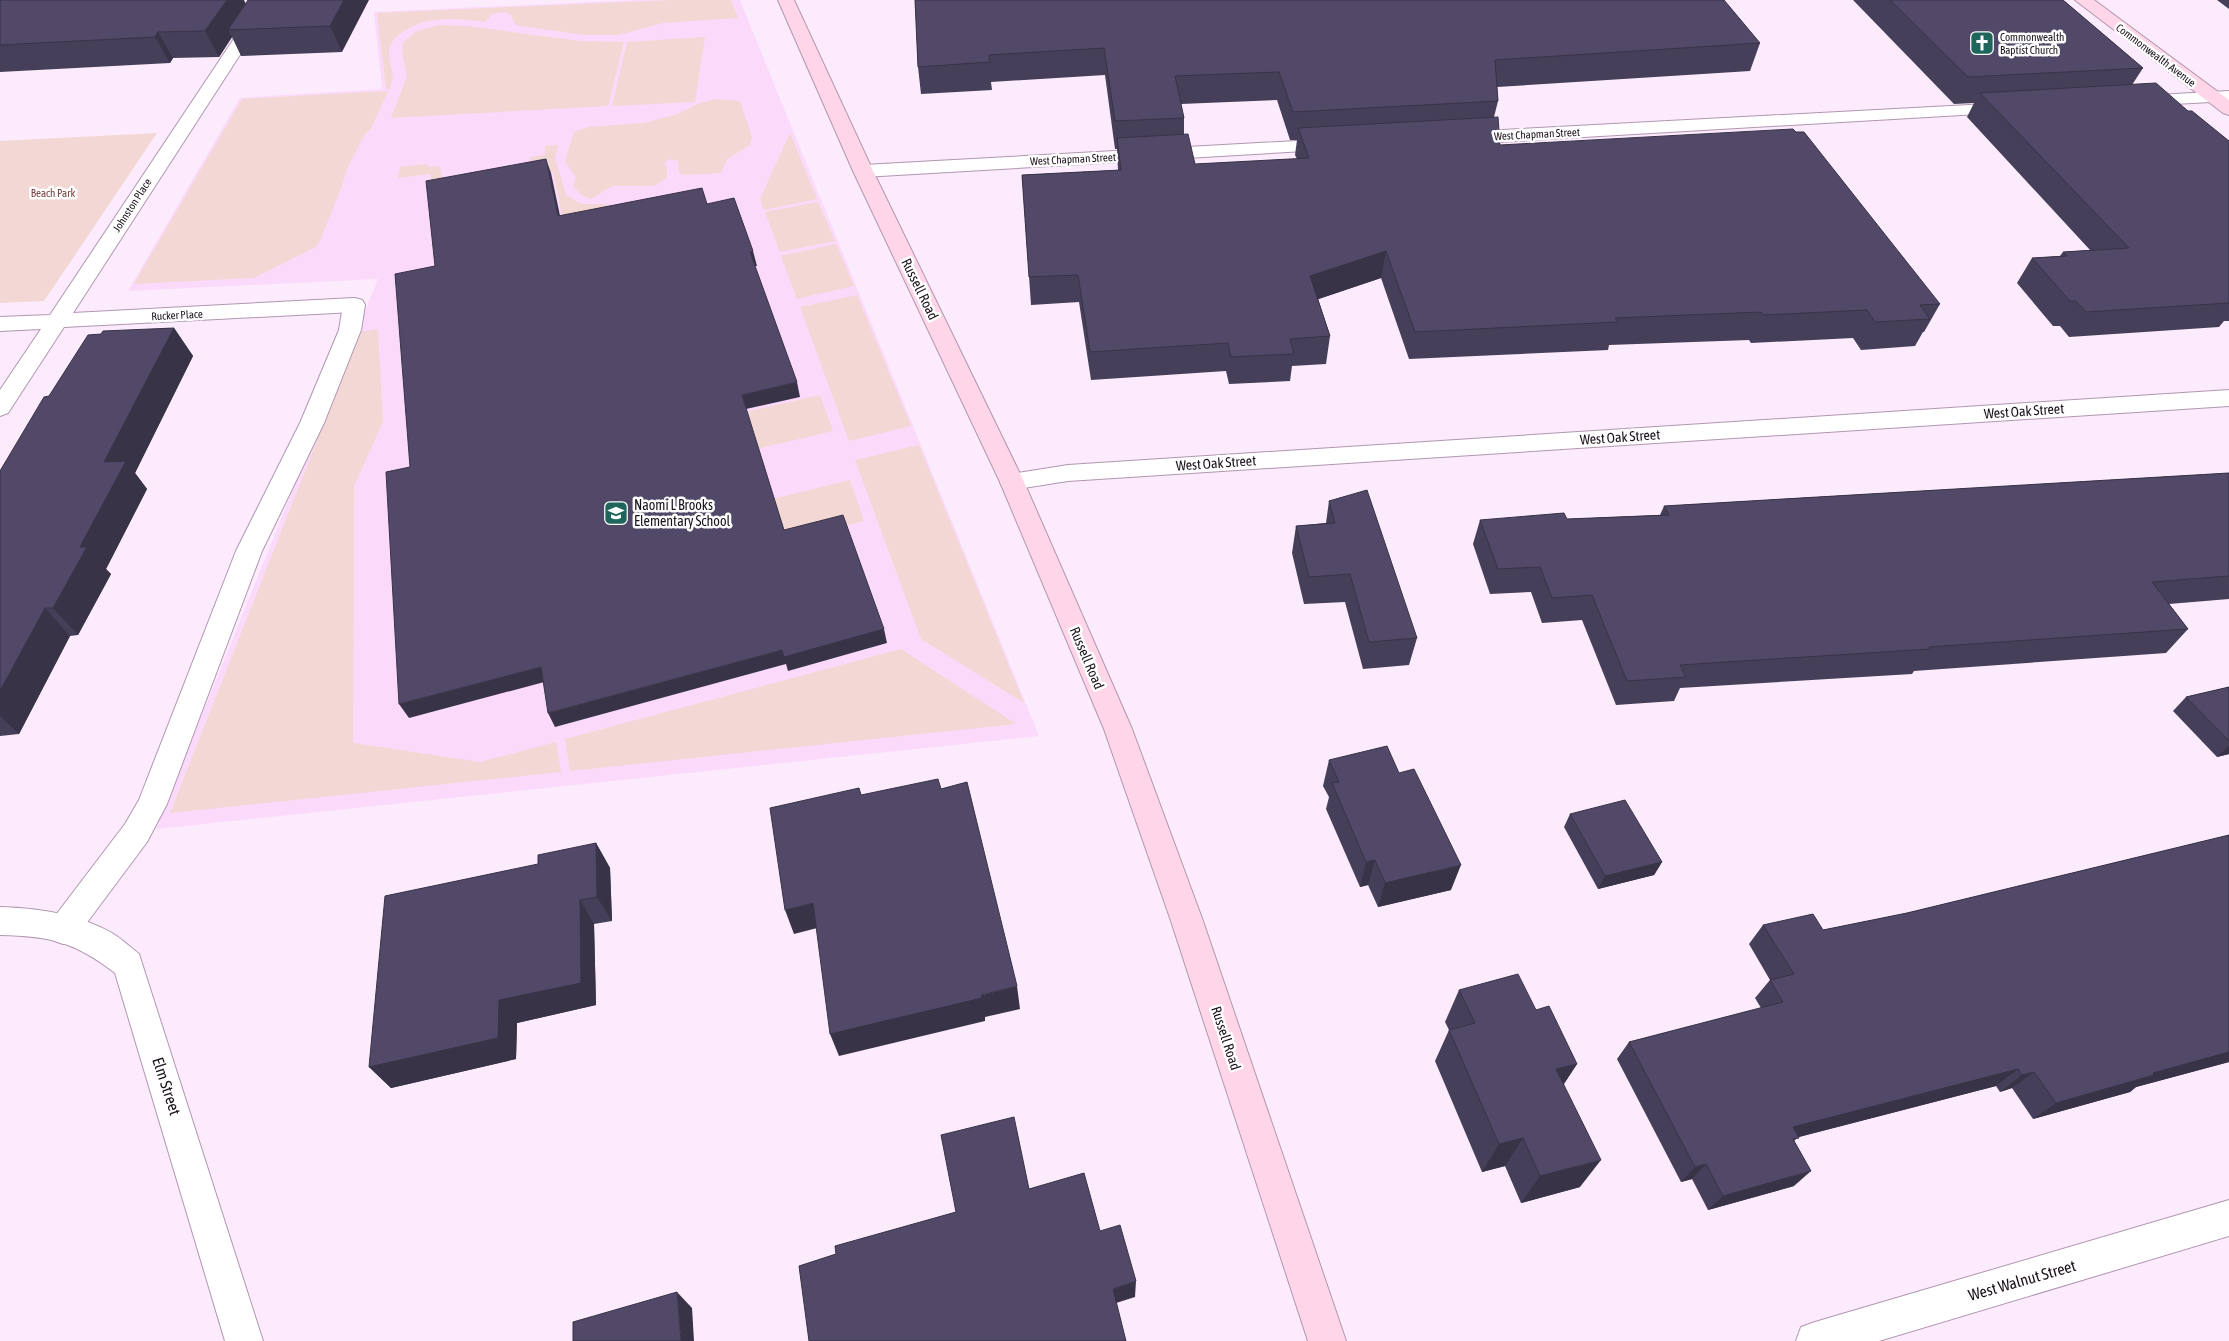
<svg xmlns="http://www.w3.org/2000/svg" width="2229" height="1341" viewBox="0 0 2229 1341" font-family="'Asap Condensed',sans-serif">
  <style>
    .built { fill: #fbd9fb }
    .green { fill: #f3d7d4 }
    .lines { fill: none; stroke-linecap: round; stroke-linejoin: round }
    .lane-casing { stroke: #b196b1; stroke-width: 2 }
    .street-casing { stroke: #b196b1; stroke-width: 2 }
    .secondary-casing { stroke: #b196b1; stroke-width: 2 }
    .lane { fill: #fff; fill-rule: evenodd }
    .street { fill: #fff; fill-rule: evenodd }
    .secondary { fill: #fed6e7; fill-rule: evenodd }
    .wall { fill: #463f59; fill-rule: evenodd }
    .shaded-wall { fill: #393348 }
    .building { fill: #514967; stroke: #393348 }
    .labels { text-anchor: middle; stroke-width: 5; stroke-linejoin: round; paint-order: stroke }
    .far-poi-label { font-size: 11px; fill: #1b111b; stroke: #fefefe; text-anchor: start }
    .far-street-label { font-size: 11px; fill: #1b111b; stroke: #fefefe }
    .far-park-label { font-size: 11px; fill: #783f3b; stroke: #fefefe }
    .street-label { font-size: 14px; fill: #1b111b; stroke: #fefefe }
    .poi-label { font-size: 14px; fill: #1b111b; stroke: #fefefe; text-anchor: start }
    .near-street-label { font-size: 16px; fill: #1b111b; stroke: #fefefe }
  </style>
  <rect width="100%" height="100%" fill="#fcebfc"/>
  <polygon class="built" points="637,0 740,0 1039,736 156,829 378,279 128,291 240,98 382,89 374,12"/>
  <g class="green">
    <path d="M670,0h61l7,18 -75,5 -45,12h-33l-64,-9 -6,-2 -4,-9 -5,-3 -14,2 -7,8c-29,-4 -63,-7 -86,13 -5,4 -10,10 -10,16 0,18 8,20 0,38h-3l-9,-76z"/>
    <polygon points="439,25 467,26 581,41 624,42 608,106 391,118 407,77 402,51 403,43 415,32"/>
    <polygon points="705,37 695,102 612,106 627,42"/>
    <polygon points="388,91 371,129 365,134 347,169 341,188 319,243 314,248 254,278 134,284 242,99"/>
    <polygon points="716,99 740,101 752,137 750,145 727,159 721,173 684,175 679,173 678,161 670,159 664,163 667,169 667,178 654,186 612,186 591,199 581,195 573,186 576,178 565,161 574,132 589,127 644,123 678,114 697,104"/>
    <polygon points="157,133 44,301 0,303 0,141"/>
    <polygon points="790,133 817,199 764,210 760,199"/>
    <polygon points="558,145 555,158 566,195 581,204 607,204 612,220 572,262 553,172 515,179 532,168 530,157 545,155 545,146"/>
    <polygon points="427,164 428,167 440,166 443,184 433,194 430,174 398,178 400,167"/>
    <polygon points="818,202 835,241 780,252 765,212"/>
    <polygon points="836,244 854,286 797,299 781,256"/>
    <polygon points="857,295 911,426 849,441 800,307"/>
    <polygon points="378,329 383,422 354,486 353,743 480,762 556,742 561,772 170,813 360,332"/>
    <polygon points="820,395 833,431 744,452 733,415"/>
    <polygon points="919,445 1024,703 921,639 855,460"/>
    <polygon points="850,480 864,521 772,544 760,502"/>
    <polygon points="901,649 1016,724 570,771 565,739"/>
  </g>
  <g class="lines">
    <g class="lane-casing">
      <polygon id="lane" points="354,298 362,300 365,305 361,330 324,423 262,551 167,804 147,842 74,940 63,944 52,940 47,930 52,920 125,824 139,800 236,551 300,423 339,330 343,305 346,300"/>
    </g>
    <g class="street-casing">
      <g id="street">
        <polygon points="257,11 263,12 265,16 73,313 354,298 362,300 365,305 362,310 354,312 64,327 8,413 0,416 0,390 41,329 0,331 0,317 50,315 249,16 251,12"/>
        <polygon points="2229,91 2229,101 2138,106 2132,105 2129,101 2132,97 2138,96"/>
        <polygon points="2007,103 2013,104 2016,108 2013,112 1464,144 1457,142 1455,138 1457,134 1464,132"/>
        <polygon points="1333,139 1340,141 1342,145 1340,149 863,177 856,175 853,171 856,167 863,165"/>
        <polygon points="2229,390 2229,406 1068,481 1012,490 1003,488 1000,482 1003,476 1012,474 1068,465"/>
        <path d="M0,907c38,1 78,7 112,26 10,6 18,14 27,21l124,387h-38l-110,-368c-40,-31 -65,-37 -115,-38z"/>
        <polygon points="2229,1200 2229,1236 1879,1341 1796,1341 1801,1327 1815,1322"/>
      </g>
    </g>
    <g class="secondary-casing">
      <g id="secondary">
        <polygon points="778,0 794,0 873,171 1024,482 1132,729 1203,921 1346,1341 1308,1341 1171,921 1104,729 1000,482 853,171"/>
        <polygon points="2075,0 2094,0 2229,100 2229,115 2223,113"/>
      </g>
    </g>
    <use href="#lane" class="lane"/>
    <use href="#street" class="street"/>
    <use href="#secondary" class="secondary"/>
  </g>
  <g class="wall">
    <polygon points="0,0 246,4 344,0 342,52 241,56 232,37 219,57 173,58 170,63 0,72"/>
    <path d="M915,0l845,43 -10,28 -253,16 1,14 -4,16 6,28 440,159 -16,28h-1l-8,14 -54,4 -8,-12 -102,5 -2,-3 -140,5 -1,5 -199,9 -28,-81 -63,21 12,37 -4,28 -34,2 -2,15 -61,3 -3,-13 -135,9 -12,-78 -48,3 -9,-130 96,-5 -1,-21h-2l-10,-74 -114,7 1,8 -71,4 -3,-27zM1277,100l13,40h7l-2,15 2,4 -102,5 -11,-30v-16l-3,-14z"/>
    <polygon points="1853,0 2063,0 2143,68 2132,85 2188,111 2229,141 2229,321 2224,321 2219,327 2069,337 2060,326 2053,326 2017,283 2032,258 2060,256 2063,252 2090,250 1967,117 1974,103 1954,104"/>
    <polygon points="2217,0 2229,0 2229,9"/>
    <polygon points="174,328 193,356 135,473 147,489 106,569 111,574 78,635 70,636 19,734 0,736 0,471 49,396 101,334"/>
    <polygon points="2229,473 2229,599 2169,604 2188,629 2166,653 1914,671 1912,674 1680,688 1674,701 1616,705 1582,620 1542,623 1531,592 1490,594 1473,544 1480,520 1567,519 1660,515 1664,506"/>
    <polygon points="1329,501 1417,638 1409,665 1363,669 1345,602 1304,604 1292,553 1296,526 1326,523"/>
    <polygon points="2229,687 2229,754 2217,757 2173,711 2186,697"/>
    <polygon points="1329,760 1451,890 1378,907 1368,885 1360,887 1326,809 1329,797 1323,786"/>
    <polygon points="1570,814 1662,862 1654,875 1598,889 1564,827"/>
    <polygon points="2229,835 2229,1062 2136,1087 2130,1092 2033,1119 2012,1088 2000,1092 1996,1086 1798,1137 1794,1141 1794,1186 1708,1210 1692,1179 1681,1182 1617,1059 1629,1042 1761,1008 1755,998 1770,980 1749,944 1763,925 1823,930 1907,913"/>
    <polygon points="596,843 610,868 612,921 594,924 596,1005 517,1023 516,1059 391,1088 369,1067 538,864"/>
    <polygon points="1459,990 1536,1010 1577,1064 1564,1084 1580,1187 1521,1203 1505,1166 1482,1172 1435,1061 1449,1030 1445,1022"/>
  </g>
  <g class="shaded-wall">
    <polygon points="227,0 244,0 249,11 228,30 232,37 219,57 205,31"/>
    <polygon points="344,0 369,0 342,52 330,26"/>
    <polygon points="158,32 173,58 170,63 155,37"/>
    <polygon points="546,159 551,173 563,230 558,216"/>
    <polygon points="753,251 757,266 754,266 750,252"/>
    <polygon points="1386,251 1381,278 1307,303 1310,276"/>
    <polygon points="174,328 193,356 135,473 147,489 106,569 111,574 78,635 53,608 80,547 104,462"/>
    <polygon points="797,382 800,397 746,409 742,395"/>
    <polygon points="45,608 70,636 19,734 0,716 0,691"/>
    <polygon points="884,629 887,643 788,671 786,664 555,727 548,713 782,650"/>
    <polygon points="541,667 548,681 409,718 399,704"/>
    <polygon points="2229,746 2229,754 2217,757"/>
    <polygon points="596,843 610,868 612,921 597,897"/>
    <polygon points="1375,860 1368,885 1360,887 1366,862"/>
    <polygon points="1662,862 1654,875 1598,889 1605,876"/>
    <polygon points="1461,865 1451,890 1378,907 1385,883"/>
    <polygon points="580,900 594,924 596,1005 517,1023 516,1059 391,1088 369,1067 499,1000"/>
    <polygon points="813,903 821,927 794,934 785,910"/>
    <polygon points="1017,986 1020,1009 985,1017 985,1021 839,1056 830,1034"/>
    <polygon points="2229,1052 2229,1062 2136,1087 2130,1092 2033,1119 2056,1103 2153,1073"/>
    <polygon points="1577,1064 1557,1094 1556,1069"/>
    <polygon points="2018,1069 1996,1086 1776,1143 1793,1127"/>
    <polygon points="2034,1072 2012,1088 2000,1092 2022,1075"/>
    <polygon points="1523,1138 1505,1166 1482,1172 1499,1144"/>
    <polygon points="1601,1160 1580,1187 1521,1203 1540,1176"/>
    <polygon points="1706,1164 1692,1179 1681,1182 1695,1167"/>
    <polygon points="1811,1171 1794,1186 1708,1210 1723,1196"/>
    <polygon points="1136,1281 1135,1297 1113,1304 1113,1289"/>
    <polygon points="677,1292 692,1308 694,1341 681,1341"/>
  </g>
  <g class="building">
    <polygon points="0,0 227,0 205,31 158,32 155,37 0,45"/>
    <polygon points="248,0 344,0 330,26 228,30"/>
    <polygon points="915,0 1724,0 1760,43 1495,60 1498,101 1293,112 1279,72 1175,76 1184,118 1115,121 1104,48 989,55 990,62 918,67"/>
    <polygon points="1890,0 2063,0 2143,68 1968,77"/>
    <polygon points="2156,83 2188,111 2192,111 2229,141 2229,303 2086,312 2076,301 2070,301 2032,258 2067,256 2063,252 2129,248 1980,93"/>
    <polygon points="1498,117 1500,145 1793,129 1796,132 1804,132 1940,304 1920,305 1930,319 1875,322 1867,310 1763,315 1761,312 1615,318 1618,322 1415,332 1386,251 1310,276 1330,336 1290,339 1294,354 1231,357 1228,343 1090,352 1078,275 1029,277 1022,175 1121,170 1117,138 1188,134 1195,164 1309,158 1298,128"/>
    <polygon points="546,159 558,216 702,188 707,204 734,198 753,251 750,252 797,382 742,395 784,530 843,515 884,629 784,657 782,650 548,713 541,667 399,704 386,472 410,467 395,274 435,266 426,181"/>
    <polygon points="174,328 104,462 126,461 80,547 87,547 53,608 45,608 0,691 0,471 44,397 49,396 88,335 101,334 103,331"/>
    <polygon points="2229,473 2229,576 2152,582 2188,629 1929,647 1930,649 1680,665 1686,677 1627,681 1592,595 1552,598 1540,567 1498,569 1480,520 1564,513 1567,519 1669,515 1664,506"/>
    <polygon points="1367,490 1417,638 1369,642 1350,574 1309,577 1296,526 1335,523 1329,501"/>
    <polygon points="2229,687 2229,741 2186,697"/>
    <polygon points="1387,746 1399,773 1414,769 1461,865 1385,883 1375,860 1366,862 1332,783 1339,782 1329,760"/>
    <polygon points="938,779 941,789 967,782 1017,986 981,995 982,998 830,1034 813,903 785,910 770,808 859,788 861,795"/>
    <polygon points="1625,800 1662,862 1605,876 1570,814"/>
    <polygon points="2229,835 2229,1052 2153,1073 2154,1075 2056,1103 2034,1072 2022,1075 2018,1069 1793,1127 1799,1138 1793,1139 1811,1171 1723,1196 1706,1164 1695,1167 1629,1042 1783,1002 1770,980 1794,974 1763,925 1813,914 1823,930 1907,913"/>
    <polygon points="596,843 597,897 580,900 581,983 499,1000 498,1038 369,1067 385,896 538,864 538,855"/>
    <polygon points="1518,974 1536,1010 1549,1006 1577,1064 1556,1069 1601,1160 1540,1176 1523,1138 1499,1144 1449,1030 1475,1023 1459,990"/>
    <polygon points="1014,1117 1029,1189 1084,1173 1100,1231 1120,1225 1136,1281 1113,1289 1126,1341 809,1341 799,1266 836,1254 835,1246 956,1212 941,1135"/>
    <polygon points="677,1292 681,1341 573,1341 573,1322"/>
  </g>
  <defs>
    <g id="church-square" transform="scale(1.25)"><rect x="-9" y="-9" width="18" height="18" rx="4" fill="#1e665b" stroke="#fefefe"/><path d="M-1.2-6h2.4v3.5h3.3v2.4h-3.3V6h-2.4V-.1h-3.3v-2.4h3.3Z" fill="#fff"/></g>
    <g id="school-square" transform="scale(1.25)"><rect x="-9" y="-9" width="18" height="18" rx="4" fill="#1e665b" stroke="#fefefe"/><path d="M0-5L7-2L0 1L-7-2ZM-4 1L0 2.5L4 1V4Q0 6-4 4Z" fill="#fff"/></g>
  </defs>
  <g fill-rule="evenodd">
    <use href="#church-square" x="1982" y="43"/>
    <use href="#school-square" x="616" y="513"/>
  </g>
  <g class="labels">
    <g class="far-poi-label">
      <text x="2000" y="41">Commonwealth<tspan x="2000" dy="13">Baptist Church</tspan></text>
    </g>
    <g class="far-street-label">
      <text transform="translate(2156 55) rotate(37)" y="4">Commonwealth Avenue</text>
      <text transform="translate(1537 134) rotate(-3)" y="4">West Chapman Street</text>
      <text transform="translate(1073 159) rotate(-3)" y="4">West Chapman Street</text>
      <text transform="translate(132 205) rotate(-57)" y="4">Johnston Place</text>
      <text transform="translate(177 315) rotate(-3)" y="4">Rucker Place</text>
    </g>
    <g class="far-park-label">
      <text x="53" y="197">Beach Park</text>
    </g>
    <g class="street-label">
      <text transform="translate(920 289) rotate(64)" y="5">Russell Road</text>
      <text transform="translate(2024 411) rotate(-4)" y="5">West Oak Street</text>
      <text transform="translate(1620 437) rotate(-4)" y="5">West Oak Street</text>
      <text transform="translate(1216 463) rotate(-4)" y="5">West Oak Street</text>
      <text transform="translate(1087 658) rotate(67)" y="5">Russell Road</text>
      <text transform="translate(1226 1038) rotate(72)" y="5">Russell Road</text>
    </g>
    <g class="poi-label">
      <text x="634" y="510">Naomi L Brooks<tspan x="634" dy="16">Elementary School</tspan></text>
    </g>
    <g class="near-street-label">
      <text transform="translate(167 1086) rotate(72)" y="6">Elm Street</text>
      <text transform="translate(2022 1280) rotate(-16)" y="6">West Walnut Street</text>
    </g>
  </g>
</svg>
